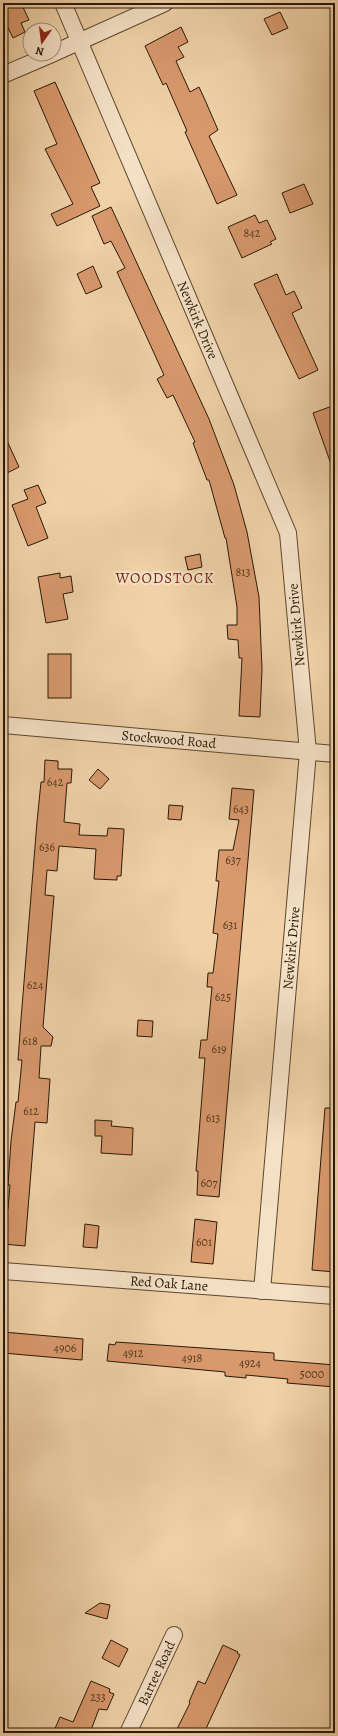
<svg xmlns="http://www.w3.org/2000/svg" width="338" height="1736" viewBox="0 0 338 1736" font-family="Alegreya,serif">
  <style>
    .building { fill: #d8996d; stroke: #291905 }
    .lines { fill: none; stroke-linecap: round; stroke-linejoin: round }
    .street-casing { stroke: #5b472e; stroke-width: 18 }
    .street { stroke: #f5e1c6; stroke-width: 16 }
    .labels { text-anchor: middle; stroke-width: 4; stroke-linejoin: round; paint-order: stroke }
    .number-label { font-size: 12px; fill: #55391f }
    .street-label { font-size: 14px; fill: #291905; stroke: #f5e1c6 }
    .neighbourhood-label { font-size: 15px; letter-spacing: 1px; fill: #7a1f14; stroke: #f5e1c6 }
  </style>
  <rect width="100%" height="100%" fill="#f0d1a8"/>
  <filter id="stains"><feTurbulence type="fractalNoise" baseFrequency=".005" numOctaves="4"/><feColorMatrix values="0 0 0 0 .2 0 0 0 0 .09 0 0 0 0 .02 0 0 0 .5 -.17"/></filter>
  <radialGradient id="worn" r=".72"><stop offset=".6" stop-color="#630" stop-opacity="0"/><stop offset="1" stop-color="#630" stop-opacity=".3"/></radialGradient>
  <g class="building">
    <polygon points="3,3 21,3 29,20 21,23 25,32 13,38 3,17"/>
    <polygon points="280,12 288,28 272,35 264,19"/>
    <polygon points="181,27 188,42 178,47 184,57 176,61 190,92 199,87 205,100 218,130 209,136 237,195 217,204 185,132 187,131 166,83 163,85 145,46"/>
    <polygon points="55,82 100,183 91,187 100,206 57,226 51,214 73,204 45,149 57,144 34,91"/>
    <polygon points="304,184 313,204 290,213 282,193"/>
    <polygon points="111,207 209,419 234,485 247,532 259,597 262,669 260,717 239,716 242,658 239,658 238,640 228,639 227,625 237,625 237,607 226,538 225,538 209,480 207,480 193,443 195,442 173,395 167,398 157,379 164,375 117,272 125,268 111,241 104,244 92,216"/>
    <polygon points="255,215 259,223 267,220 276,239 270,242 272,244 242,258 228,227"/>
    <polygon points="93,266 102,287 86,294 77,274"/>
    <polygon points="277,274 286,295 294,291 302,308 292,313 318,370 299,379 254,284"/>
    <polygon points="335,405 335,470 333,470 313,413"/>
    <polygon points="3,432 19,467 3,475"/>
    <polygon points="38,485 46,503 36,507 48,538 28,546 12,505 28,499 24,490"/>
    <polygon points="200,554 202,567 188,570 185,557"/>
    <polygon points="60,573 60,578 71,576 73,592 63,594 68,619 46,623 38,577"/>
    <rect x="48" y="654" width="23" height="44"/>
    <polygon points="45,760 58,761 58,769 72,769 71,783 67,783 64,822 80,824 79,835 107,836 108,828 124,829 121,876 117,876 117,880 94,879 96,849 59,846 57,871 47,870 45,895 54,896 43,1027 53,1037 51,1046 41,1046 39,1078 50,1079 47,1123 35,1122 25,1246 3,1244 6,1209 8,1209 10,1185 8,1185 11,1141 16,1102 18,1102 22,1060 18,1060 21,1019 37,822 41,782 44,782"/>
    <polygon points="98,769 109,779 100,789 89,780"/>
    <polygon points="232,788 254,790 219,1197 197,1195 198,1171 196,1171 205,1058 199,1058 201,1040 207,1040 212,987 207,987 208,973 213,973 218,934 213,933 219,881 216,881 219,850 233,850 239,820 229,819"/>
    <polygon points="169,805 183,806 181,820 168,819"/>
    <polygon points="138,1020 153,1021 152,1037 137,1036"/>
    <polygon points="325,1108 335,1108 335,1272 312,1270"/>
    <polygon points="95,1120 112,1121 111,1126 133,1128 132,1155 101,1153 102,1136 95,1136"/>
    <polygon points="195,1219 217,1222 213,1264 191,1262"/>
    <polygon points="85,1224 99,1226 97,1248 83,1247"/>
    <polygon points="3,1332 83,1339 82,1360 3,1353"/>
    <polygon points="116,1342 274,1353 274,1360 335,1365 335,1387 287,1383 288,1379 246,1375 246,1378 225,1376 225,1372 107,1361 109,1344 115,1345"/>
    <polygon points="100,1603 110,1605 107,1619 85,1613"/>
    <polygon points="111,1640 128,1649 119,1667 102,1658"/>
    <polygon points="223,1645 238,1652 237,1653 240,1655 204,1733 175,1733 190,1703 189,1702 198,1681 205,1684"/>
    <polygon points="91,1681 110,1689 109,1692 114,1694 107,1710 99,1709 91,1730 98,1733 53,1733 60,1717 73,1722"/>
  </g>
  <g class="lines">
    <g class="street-casing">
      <g id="street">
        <polyline points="63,3 288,533 308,752 262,1291"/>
        <polyline points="54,53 165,3"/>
        <polyline points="3,75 52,54"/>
        <polyline points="3,725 335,754"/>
        <polyline points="3,1271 335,1296"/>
        <polyline points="128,1733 174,1635"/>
      </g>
    </g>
    <use href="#street" class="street"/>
  </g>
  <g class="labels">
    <g class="number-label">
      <text x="252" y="237">842</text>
      <text x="243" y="576">813</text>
      <text x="55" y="786">642</text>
      <text x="241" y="813">643</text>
      <text x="47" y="851">636</text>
      <text x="233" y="864">637</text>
      <text x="230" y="929">631</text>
      <text x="35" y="989">624</text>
      <text x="223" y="1001">625</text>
      <text x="30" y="1045">618</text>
      <text x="219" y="1053">619</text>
      <text x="31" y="1115">612</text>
      <text x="213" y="1122">613</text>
      <text x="209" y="1187">607</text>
      <text x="204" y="1246">601</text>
      <text x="65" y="1352">4906</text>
      <text x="133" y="1357">4912</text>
      <text x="192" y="1362">4918</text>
      <text x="250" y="1367">4924</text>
      <text x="312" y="1378">5000</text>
      <text x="98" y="1701">233</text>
    </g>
    <g class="street-label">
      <text transform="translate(198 320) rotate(67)" y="5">Newkirk Drive</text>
      <text transform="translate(296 625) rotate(-95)" y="5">Newkirk Drive</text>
      <text transform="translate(169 739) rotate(5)" y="5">Stockwood Road</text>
      <text transform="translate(291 948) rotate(-85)" y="5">Newkirk Drive</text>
      <text transform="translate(169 1283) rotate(4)" y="5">Red Oak Lane</text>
      <text transform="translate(156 1673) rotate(-65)" y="5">Bartee Road</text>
    </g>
    <g class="neighbourhood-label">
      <text x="165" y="583">WOODSTOCK</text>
    </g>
  </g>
  <rect width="338" height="1736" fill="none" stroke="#f0d1a8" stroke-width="16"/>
  <rect x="4" y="4" width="330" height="1728" fill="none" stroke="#291905" stroke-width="2"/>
  <rect x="8" y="8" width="322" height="1720" fill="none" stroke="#291905"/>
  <g transform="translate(42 42) rotate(194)"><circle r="19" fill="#f5e1c6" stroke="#a39179"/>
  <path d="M0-3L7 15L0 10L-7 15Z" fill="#8f2418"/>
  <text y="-6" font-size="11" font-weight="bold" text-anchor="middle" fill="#291905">N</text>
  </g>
  <rect width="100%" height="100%" filter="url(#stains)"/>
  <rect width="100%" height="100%" fill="url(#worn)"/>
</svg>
